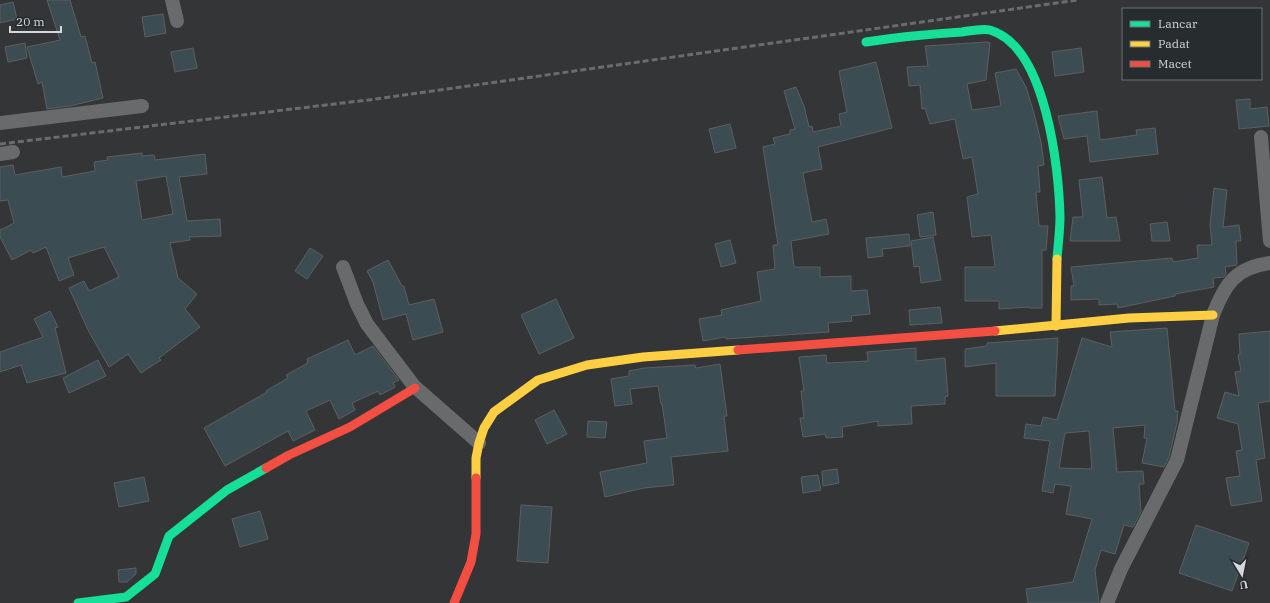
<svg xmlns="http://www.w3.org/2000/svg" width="1270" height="603" viewBox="0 0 1270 603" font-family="'IBM Plex Serif',serif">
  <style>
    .building { fill: #3b4d52; stroke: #5d5f61; fill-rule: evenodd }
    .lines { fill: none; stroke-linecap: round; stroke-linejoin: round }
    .street { stroke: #696a6b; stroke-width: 14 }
    .fast { stroke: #16e098; stroke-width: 9 }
    .slow { stroke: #ffcf43; stroke-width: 9 }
    .jam { stroke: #f24e42; stroke-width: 9 }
    .rail { stroke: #696b6c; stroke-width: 3; stroke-dasharray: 6 3; stroke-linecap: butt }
  </style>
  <rect width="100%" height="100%" fill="#333537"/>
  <g class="building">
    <polygon points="47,0 70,0 81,37 85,36 92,63 95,62 103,98 70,106 47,109 42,82 38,84 27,47 60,40"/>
    <polygon points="13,2 17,19 0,23 0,5"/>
    <polygon points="163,14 166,33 145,37 142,17"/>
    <polygon points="987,42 990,43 986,80 967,84 972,110 1001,106 995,73 1016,69 1026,87 1034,113 1041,142 1044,165 1038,166 1040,192 1036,192 1039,226 1048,226 1046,250 1042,250 1042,308 1029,308 1029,307 999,309 999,301 965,301 965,267 995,267 991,235 972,237 967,197 978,194 972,157 963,159 955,119 930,124 925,108 922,109 920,85 909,86 907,67 928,66 925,46"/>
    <polygon points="25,43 27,58 8,62 5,47"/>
    <polygon points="193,48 197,68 175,72 171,52"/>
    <polygon points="1081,48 1084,72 1055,76 1052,52"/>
    <polygon points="876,62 892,128 818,147 822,169 803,173 812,222 826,219 829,234 791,241 794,267 820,267 820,277 851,276 851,291 867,290 870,314 851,316 852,321 828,323 829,332 726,339 725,337 703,341 699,319 722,315 721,310 761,301 757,272 775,269 773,245 778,245 763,147 775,144 773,138 790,134 790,130 795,129 784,91 796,87 804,106 809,127 812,126 813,132 841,126 839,114 847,112 839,71"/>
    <polygon points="1250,99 1250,109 1267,107 1269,126 1239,129 1236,100"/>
    <polygon points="1097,111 1100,140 1137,135 1136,130 1155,128 1158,154 1090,162 1087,136 1064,139 1058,116"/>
    <polygon points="730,124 736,148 715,153 709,129"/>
    <path d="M142,153v3l12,-1 1,5 50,-6 2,20 -28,3 8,44 33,-2 1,17 -32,1 1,3 -20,3 8,35 19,16 -12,15 15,18 -41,31 2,2 -20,13 -13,-19 -19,13 -20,-35 -20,-44 15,-7 5,10 30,-14 -15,-30 -36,11 6,17 -15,6 -13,-34 -13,6 -2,-3 -19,10 -12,-23v-7l14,-7 -6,-23 -8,1v-34l13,-2 2,10 46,-8 1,10 33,-6 -1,-9 14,-2 -1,-3zM166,176l7,38 -31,6 -6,-39z"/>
    <polygon points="1102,177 1107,218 1116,217 1120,241 1070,241 1073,217 1083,217 1079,180"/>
    <polygon points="1214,188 1227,190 1223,227 1239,225 1241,241 1236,241 1237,265 1225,267 1226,274 1224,277 1213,278 1214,287 1175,294 1175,296 1118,308 1117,304 1099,305 1099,299 1071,300 1071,286 1074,286 1071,267 1172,258 1173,262 1198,258 1197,245 1212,245 1210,225"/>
    <polygon points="933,212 936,235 920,237 917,215"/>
    <polygon points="1167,222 1170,241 1152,241 1150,224"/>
    <polygon points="909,234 910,246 882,249 883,256 868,258 866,238"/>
    <polygon points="933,237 941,280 921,283 919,266 914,267 911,241"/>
    <polygon points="730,240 736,263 721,267 715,244"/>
    <polygon points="310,248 323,256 307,279 295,271"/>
    <polygon points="388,260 402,286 404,286 409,305 434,299 443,332 413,340 406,314 383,320 373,282 367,271"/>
    <polygon points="556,299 574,338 539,354 521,315"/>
    <polygon points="940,307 942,323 910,325 909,310"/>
    <polygon points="50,311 58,327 55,328 66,373 27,383 21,365 0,372 0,352 43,337 34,319"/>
    <path d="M1167,328l8,83h3l-1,12 -8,34 -5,10 -22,-4 5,-25h-3l1,-13 -32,3 4,44 26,-1 1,13h-5l2,28 -8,15 -9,-2 -9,29 -14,-4 -6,20 4,33h-71l-2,-14 47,-7 19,-63 -26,-5 5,-28 -16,-2 -2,9 -11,-2 8,-50 -26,-3 2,-14 15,2 2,-9 14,3 25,-82 30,9 -2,-15zM1089,431l3,38 -33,-1 6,-35z"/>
    <polygon points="1270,331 1270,401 1258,403 1265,458 1256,460 1262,501 1231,506 1226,478 1240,476 1236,451 1242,450 1238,424 1217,418 1225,392 1239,396 1235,372 1241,371 1238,355 1240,354 1239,334"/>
    <polygon points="1058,338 1055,396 996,396 996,363 965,367 965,349 987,346 987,343"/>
    <polygon points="348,340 355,355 373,346 399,380 393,383 395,387 380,395 378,391 352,403 355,410 339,419 330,400 306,411 315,430 293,441 288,431 225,466 204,428 267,392 266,391 288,378 286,375 308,363 307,359"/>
    <polygon points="916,348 916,361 945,358 948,396 945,397 945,404 911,406 912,424 878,426 878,421 842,427 843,437 826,438 825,434 803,437 800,418 804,418 801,391 804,391 799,357 826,355 827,363 868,361 867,352"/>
    <polygon points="98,360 106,376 69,393 63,378"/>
    <polygon points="720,364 727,416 724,416 728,451 671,457 674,485 644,488 605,497 600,472 647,463 644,441 667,438 662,404 661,404 658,386 630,389 632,404 615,406 611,379 629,376 629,371 644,368 695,365 696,368"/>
    <polygon points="554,410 567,434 547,444 535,420"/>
    <polygon points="588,421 607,422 605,438 587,437"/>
    <polygon points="837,469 839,483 823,486 822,471"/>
    <polygon points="818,475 821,490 803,493 801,477"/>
    <polygon points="144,477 149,501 119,507 114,483"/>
    <polygon points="521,505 552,507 548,563 517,561"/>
    <polygon points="260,511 268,539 240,547 232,519"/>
    <polygon points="1196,525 1249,543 1232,591 1179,573"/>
    <polygon points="136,568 136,574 127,582 119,582 118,570"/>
  </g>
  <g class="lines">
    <g class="street">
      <polyline points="172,0 177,21"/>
      <polyline points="0,123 142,106"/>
      <polyline points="1261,137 1270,241"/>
      <polyline points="0,154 13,152"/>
      <polyline points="343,267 357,304 367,324 414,386 479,443"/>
      <path d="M1107,603l14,-34 56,-109 36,-145c12,-31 22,-47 57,-52"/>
    </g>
    <g class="fast">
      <path d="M866,42c32,-5 64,-8 96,-10 8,-1 20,-4 28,-2 56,16 69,138 70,187 0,14 -2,28 -3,42"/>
      <polyline points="78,603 126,597 155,574 169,536 227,490 266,468"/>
    </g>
    <g class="slow">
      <polyline points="1056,326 1057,259"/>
      <polyline points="995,331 1129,318 1213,315"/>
      <polyline points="476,478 476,458 479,443 484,428 494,412 538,380 587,365 643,357 738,350"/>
    </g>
    <g class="jam">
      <polyline points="738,350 995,331"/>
      <polyline points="266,468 289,455 350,427 415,388"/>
      <polyline points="454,603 471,562 476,534 476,478"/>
    </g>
    <polyline class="rail" points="0,144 376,99 1078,0"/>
  </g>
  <rect x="1122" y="8" width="140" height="72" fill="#272c2f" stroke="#6d7173"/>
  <rect x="1130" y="21" width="20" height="6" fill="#16e098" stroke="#6d7173"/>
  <text x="1158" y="28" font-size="12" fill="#d5d8da">Lancar</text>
  <rect x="1130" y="41" width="20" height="6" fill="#ffcf43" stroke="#6d7173"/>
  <text x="1158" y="48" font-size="12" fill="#d5d8da">Padat</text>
  <rect x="1130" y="61" width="20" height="6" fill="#f24e42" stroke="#6d7173"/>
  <text x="1158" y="68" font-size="12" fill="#d5d8da">Macet</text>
  <g transform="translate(1242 575) rotate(170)" stroke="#272c2f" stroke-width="3" paint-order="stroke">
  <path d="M0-3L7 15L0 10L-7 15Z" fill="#d5d8da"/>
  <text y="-6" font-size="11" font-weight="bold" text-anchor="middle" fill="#d5d8da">U</text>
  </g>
  <path d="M10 26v6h51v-6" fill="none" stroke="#d5d8da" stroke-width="2"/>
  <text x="16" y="26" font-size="12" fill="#d5d8da" stroke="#272c2f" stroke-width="3" paint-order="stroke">20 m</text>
</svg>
